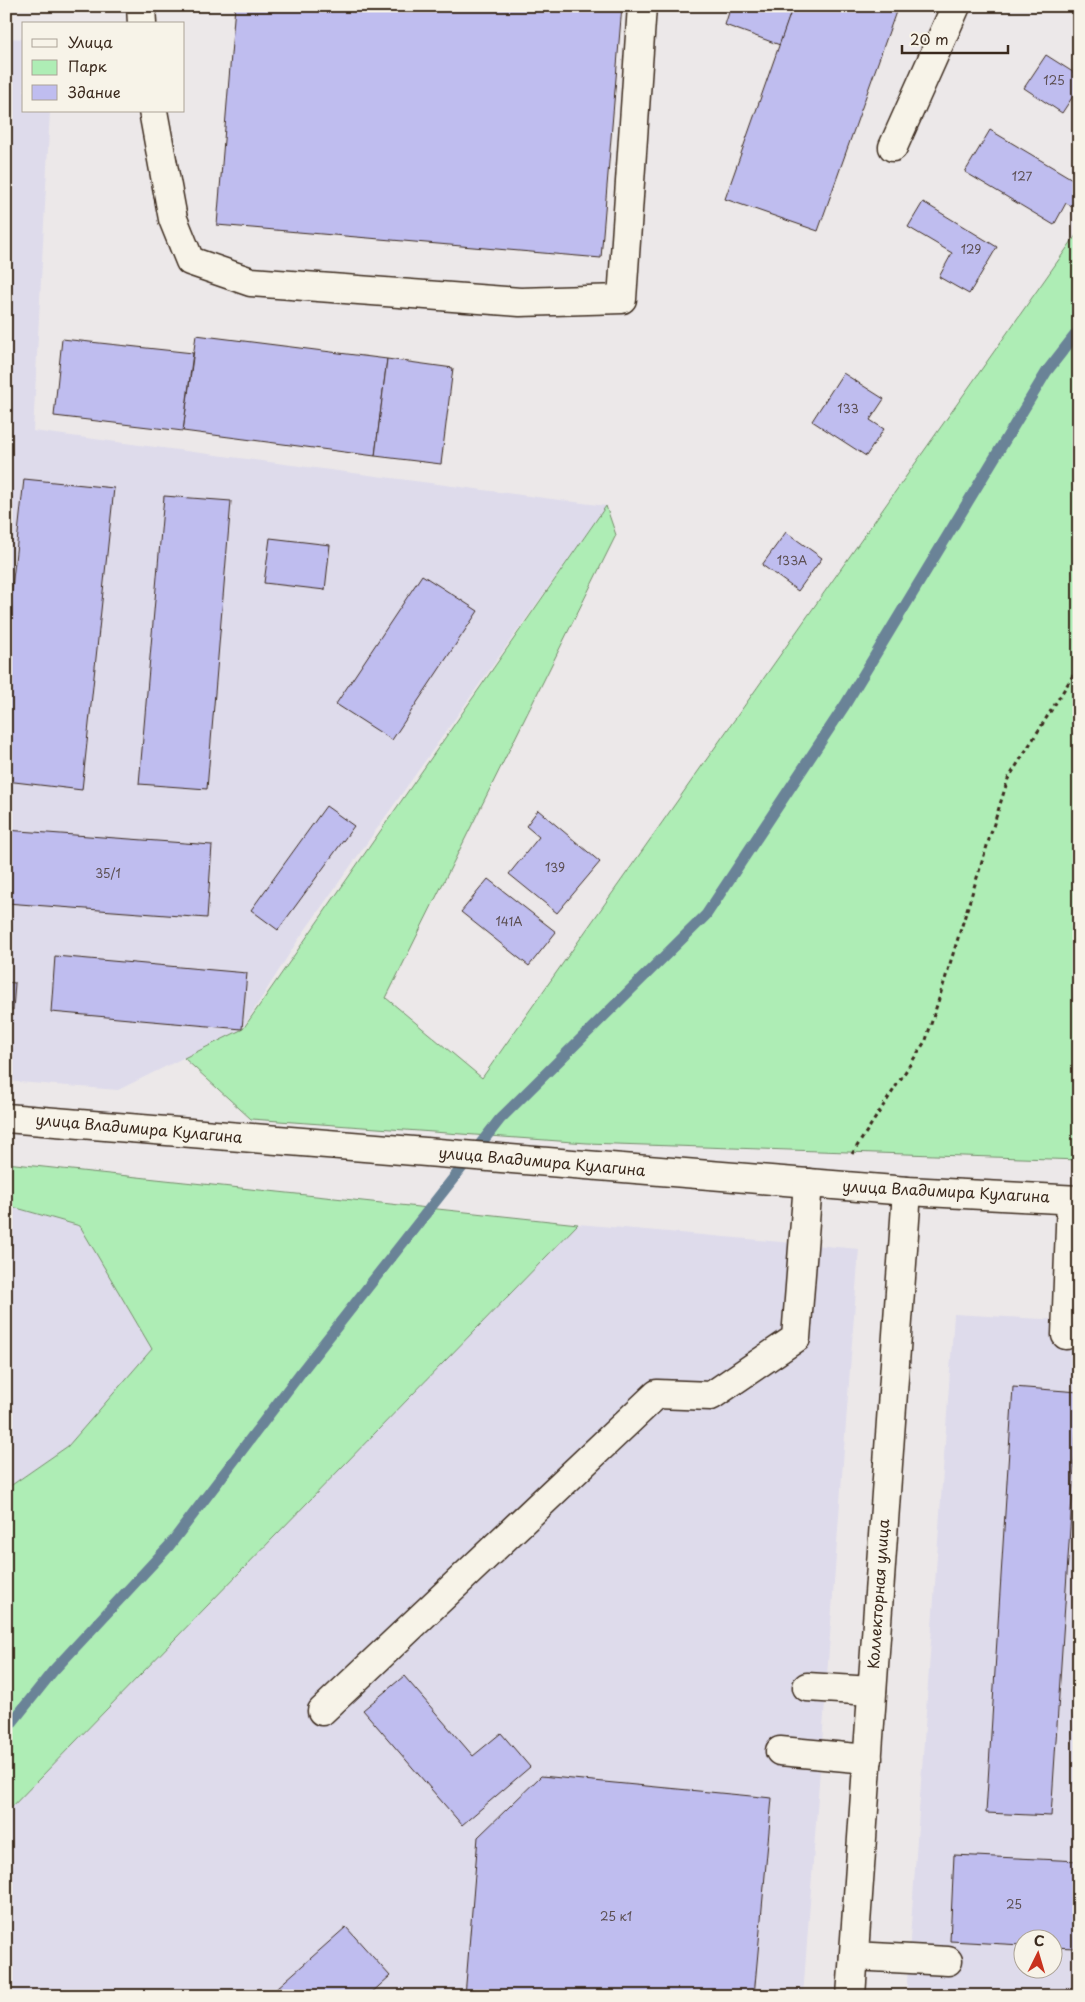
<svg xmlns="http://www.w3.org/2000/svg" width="1085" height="2002" viewBox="0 0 1085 2002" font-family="'Playpen Sans',sans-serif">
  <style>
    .built { fill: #dedbeb; fill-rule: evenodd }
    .green { fill: #aeedb5; stroke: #748c6a }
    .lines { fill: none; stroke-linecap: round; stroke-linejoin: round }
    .stream { stroke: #6b8397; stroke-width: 11 }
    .building { fill: #bfbdef; stroke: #3b2a1e }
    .minor-casing { stroke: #3b2a1e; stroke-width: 31 }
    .path { stroke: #3b2a1e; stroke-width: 3; stroke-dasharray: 4 4; stroke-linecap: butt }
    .minor { stroke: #f7f3e8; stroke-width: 28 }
    .labels { text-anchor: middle; stroke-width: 4; stroke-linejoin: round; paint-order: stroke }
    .number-label { font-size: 12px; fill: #5c4f52 }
    .street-label { font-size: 15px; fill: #3b2a1e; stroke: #f7f3e8 }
  </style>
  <rect width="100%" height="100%" fill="#ece8e9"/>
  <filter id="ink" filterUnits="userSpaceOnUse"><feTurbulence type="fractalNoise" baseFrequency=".02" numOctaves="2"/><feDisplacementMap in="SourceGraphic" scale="10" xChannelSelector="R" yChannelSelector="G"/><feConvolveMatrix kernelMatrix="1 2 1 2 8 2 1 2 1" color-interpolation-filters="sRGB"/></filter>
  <g filter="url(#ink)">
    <g class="built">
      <polygon points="6,38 24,39 24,111 50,111 33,431 606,506 298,940 242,1029 118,1090 6,1081"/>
      <polygon points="6,1205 80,1226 152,1349 68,1446 6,1489"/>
      <polygon points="578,1224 859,1249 803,1996 6,1996 6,1813"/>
      <path d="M954,1314l125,7v675h-173zM1022,1940h30v30h-30z"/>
    </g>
    <g class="green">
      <polygon points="1079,231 1079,1160 587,1143 251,1119 184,1058 243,1029 606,506 616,535 386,998 482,1078"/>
      <polygon points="6,1163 578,1224 6,1813 6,1489 68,1446 152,1349 80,1226 6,1205"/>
    </g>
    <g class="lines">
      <polyline class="stream" points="6,1730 53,1671 169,1546 302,1371 500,1119 706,915 845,705 1047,371 1079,330"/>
    </g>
    <g class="building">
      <polygon points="235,6 622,6 601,258 217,225"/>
      <polygon points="731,6 793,6 780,45 725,25"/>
      <polygon points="793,6 898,6 818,231 725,199"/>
      <polygon points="1046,55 1079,76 1079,87 1062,113 1024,88"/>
      <polygon points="990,130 1079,183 1079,210 1066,203 1054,225 965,172"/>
      <polygon points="923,202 997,247 969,294 939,277 952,253 908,227"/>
      <polygon points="196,335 387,359 375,456 183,431"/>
      <polygon points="62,339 193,353 183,431 54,416"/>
      <polygon points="387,359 453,368 441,464 375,456"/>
      <polygon points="843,373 884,399 870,420 884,429 866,456 812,421"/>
      <polygon points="24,479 114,488 82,790 6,781 6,643"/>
      <polygon points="164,496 231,501 207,789 139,784"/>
      <polygon points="786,532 822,558 798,591 762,565"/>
      <polygon points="270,538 330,545 325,590 264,583"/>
      <polygon points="422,575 478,611 392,740 336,704"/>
      <polygon points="326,806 354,826 278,930 251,910"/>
      <polygon points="538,810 600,862 557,913 509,874 539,837 526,826"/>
      <polygon points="6,830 212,845 207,918 6,903"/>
      <polygon points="488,879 556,932 529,966 461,912"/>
      <polygon points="55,956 247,973 242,1029 51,1012"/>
      <polygon points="6,982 15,983 13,1010 6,1010"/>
      <polygon points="1013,1387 1079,1392 1051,1816 986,1813"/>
      <polygon points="404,1676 473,1756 501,1733 530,1767 462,1825 363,1710"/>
      <polygon points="541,1776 772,1798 754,1996 465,1996 478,1837"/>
      <polygon points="954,1855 1079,1861 1075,1948 1052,1947 1052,1940 1022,1940 1022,1945 950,1941"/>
      <polygon points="346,1927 390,1976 368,1996 268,1996"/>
    </g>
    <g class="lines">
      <g class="minor-casing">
        <g id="minor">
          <polyline points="141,6 142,24"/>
          <polyline points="153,111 173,219 190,261 251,282 520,302 622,299 642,6"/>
          <polyline points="893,147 956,6"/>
          <polyline points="6,1118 907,1191 1079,1200"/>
          <polyline points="1066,1335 1071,1200"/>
          <polyline points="807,1687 872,1691"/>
          <polyline points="322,1711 657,1394 711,1396 796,1338 808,1183"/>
          <polyline points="780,1751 868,1759"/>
          <polyline points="854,1956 948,1961"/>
          <polyline points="851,1996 907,1191"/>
        </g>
      </g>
      <polyline class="path" points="852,1154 926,1040 1008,779 1079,666"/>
      <use href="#minor" class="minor"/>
    </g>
  </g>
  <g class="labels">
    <g class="number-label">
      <text x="1054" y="85">125</text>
      <text x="1022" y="181">127</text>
      <text x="971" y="254">129</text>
      <text x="848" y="413">133</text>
      <text x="792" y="565">133А</text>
      <text x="555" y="872">139</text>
      <text x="108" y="878">35/1</text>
      <text x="509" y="926">141А</text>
      <text x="1014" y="1909">25</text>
      <text x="616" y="1921">25 к1</text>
    </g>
    <g class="street-label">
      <text transform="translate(139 1129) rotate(5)" y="5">улица Владимира Кулагина</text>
      <text transform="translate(542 1162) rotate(5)" y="5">улица Владимира Кулагина</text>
      <text transform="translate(946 1192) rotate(3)" y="5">улица Владимира Кулагина</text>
      <text transform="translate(879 1594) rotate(-86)" y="5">Коллекторная улица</text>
    </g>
  </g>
  <rect width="1085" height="2002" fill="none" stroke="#f7f3e8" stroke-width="25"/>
  <rect x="12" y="12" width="1060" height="1977" fill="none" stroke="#3b2a1e" stroke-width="2" filter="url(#ink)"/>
  <rect x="22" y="22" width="162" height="90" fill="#f7f3e8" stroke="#aca397"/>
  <rect x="32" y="39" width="25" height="8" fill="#f7f3e8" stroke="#aca397"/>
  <text x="68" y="48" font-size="15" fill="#3b2a1e">Улица</text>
  <rect x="32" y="60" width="25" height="15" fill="#aeedb5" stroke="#aca397"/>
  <text x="68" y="72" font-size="15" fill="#3b2a1e">Парк</text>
  <rect x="32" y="85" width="25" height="15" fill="#bfbdef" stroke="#aca397"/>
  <text x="68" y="98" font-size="15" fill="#3b2a1e">Здание</text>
  <g transform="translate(1038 1954) rotate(5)"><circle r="24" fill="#f7f3e8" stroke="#aca397"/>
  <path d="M0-4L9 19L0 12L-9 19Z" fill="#c8321e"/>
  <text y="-8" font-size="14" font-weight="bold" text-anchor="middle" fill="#3b2a1e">С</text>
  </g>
  <path d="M902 45v8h106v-8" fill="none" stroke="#3b2a1e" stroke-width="2.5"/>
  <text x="910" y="45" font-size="15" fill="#3b2a1e" stroke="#f7f3e8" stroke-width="4" paint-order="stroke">20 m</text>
</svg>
